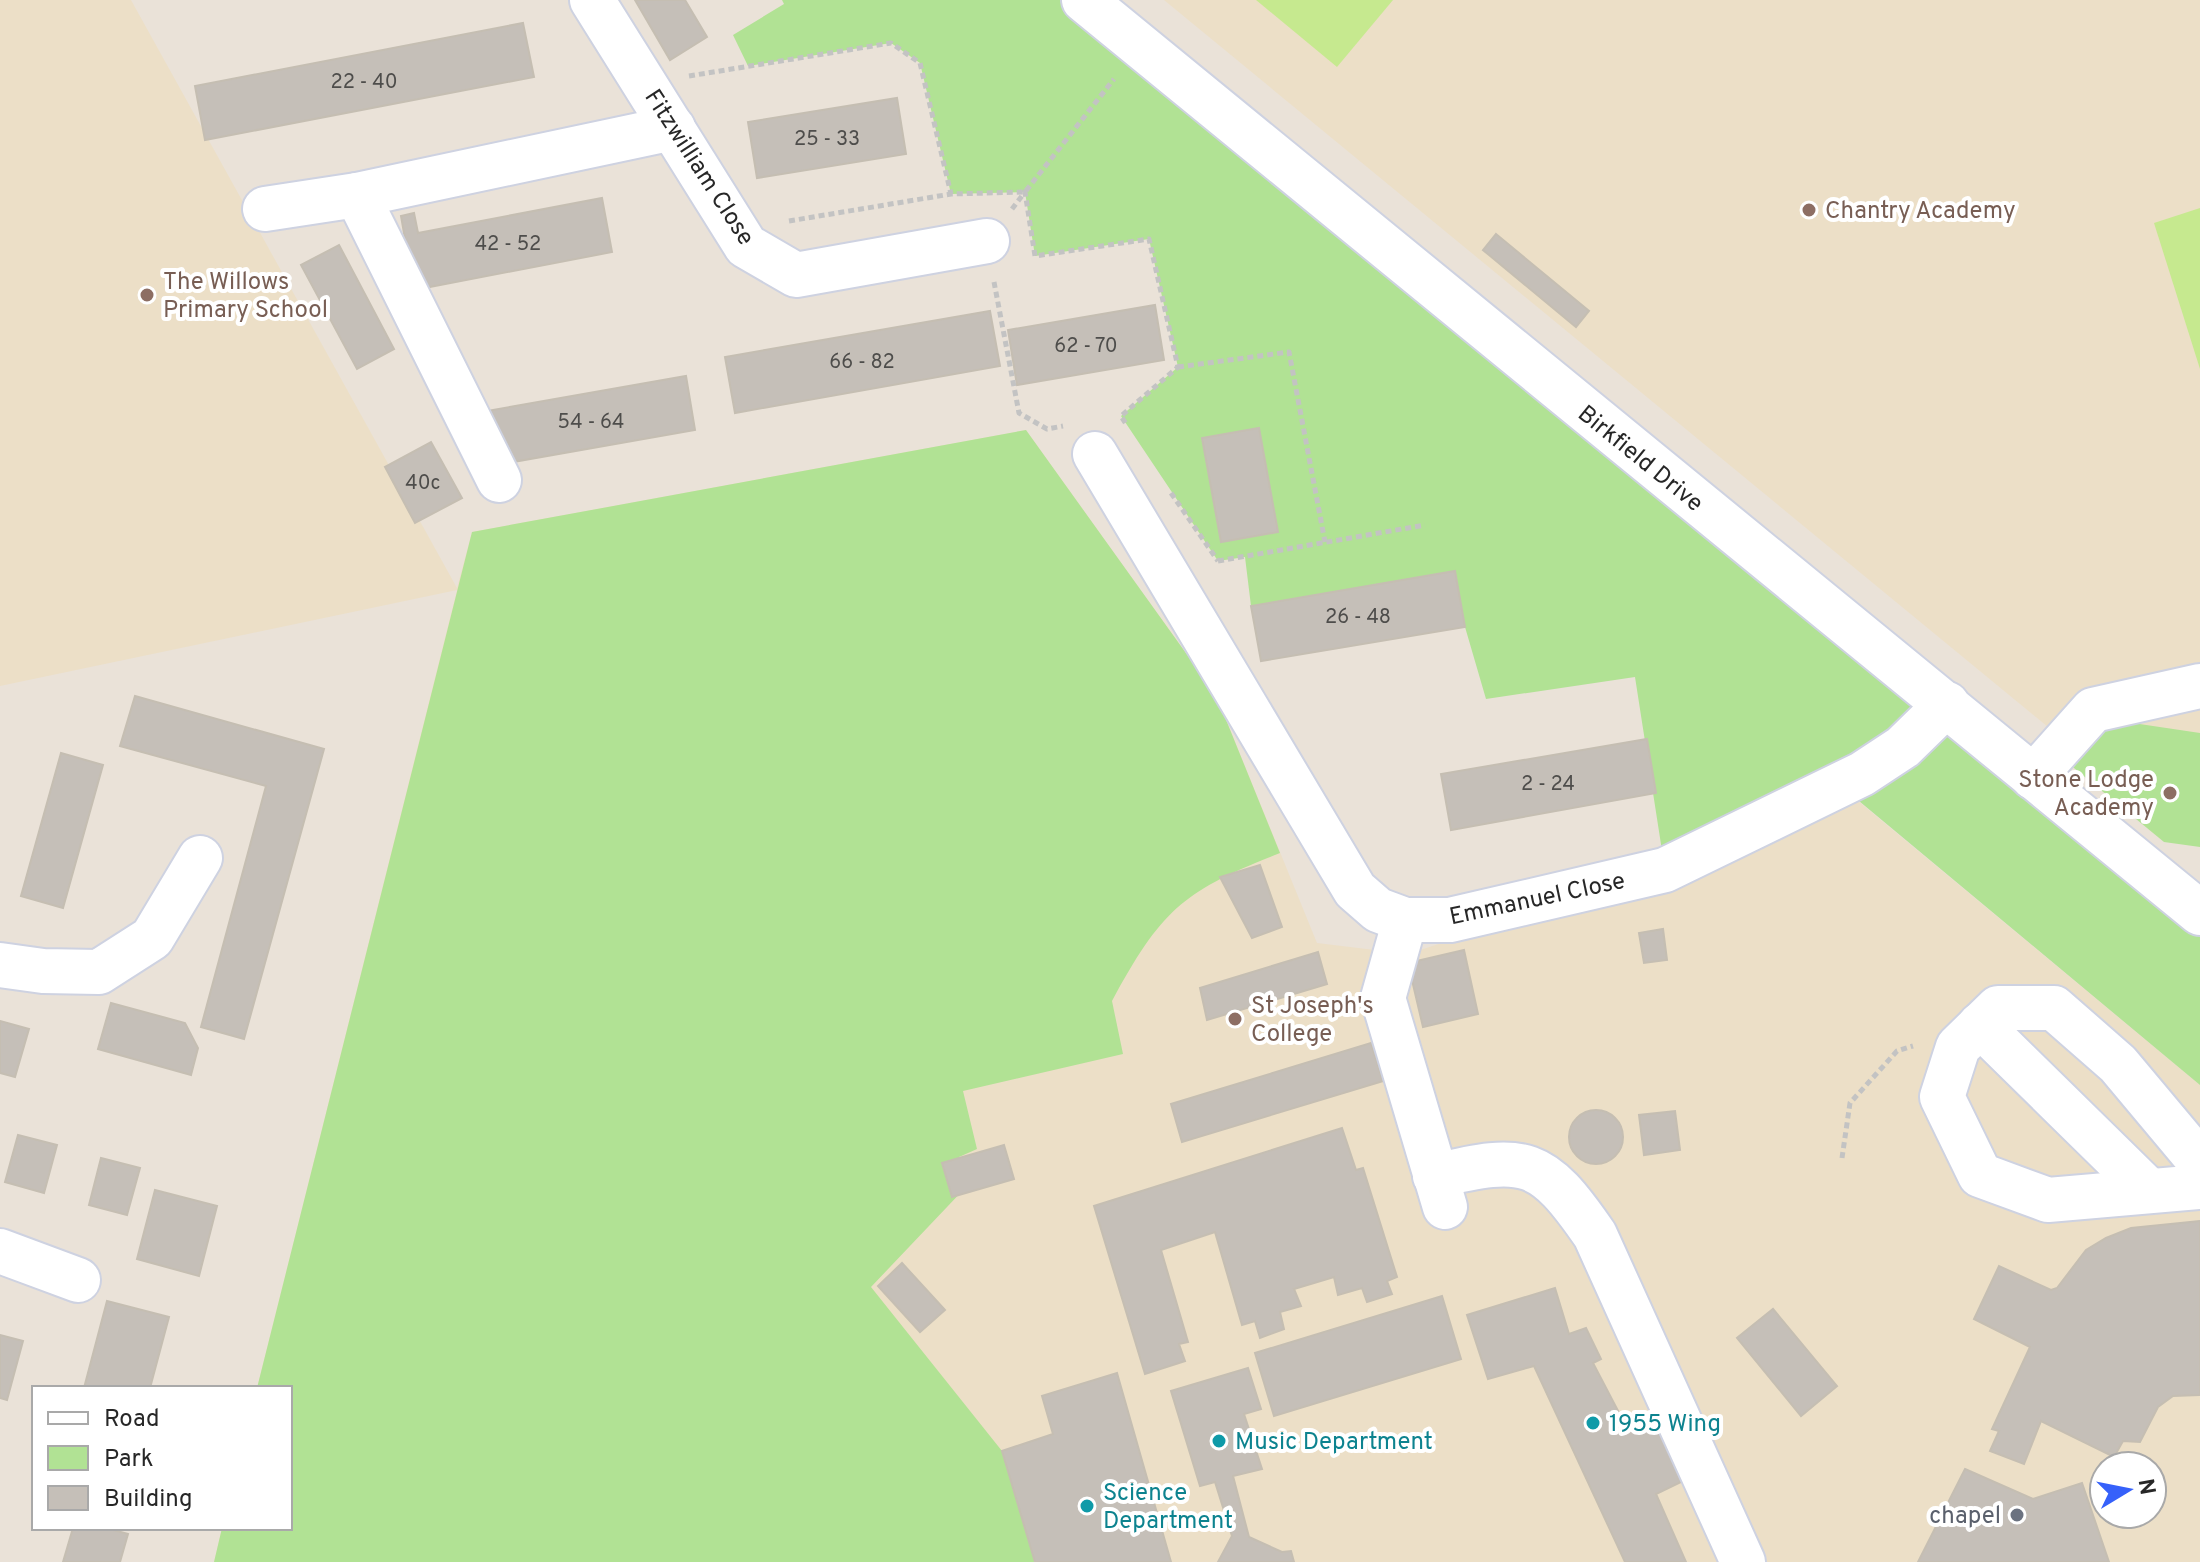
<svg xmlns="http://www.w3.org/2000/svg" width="2200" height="1562" viewBox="0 0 2200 1562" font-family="Overpass,sans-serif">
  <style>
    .education { fill: #ecdfc7; fill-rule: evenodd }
    .green { fill: #b1e294 }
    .pitch { fill: #c6e98f }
    .building { fill: #c5bfb8; stroke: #c5beb2; stroke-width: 2 }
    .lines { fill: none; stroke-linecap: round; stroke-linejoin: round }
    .minor-casing { stroke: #ced2e1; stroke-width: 48 }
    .path { stroke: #c3c3c3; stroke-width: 5; stroke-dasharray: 6 4; stroke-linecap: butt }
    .minor { stroke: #fff; stroke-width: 44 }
    .education-dot { fill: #8d6e63; stroke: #fff; stroke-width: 3 }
    .culture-dot { fill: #0f9aa8; stroke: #fff; stroke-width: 3 }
    .worship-dot { fill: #6b7280; stroke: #fff; stroke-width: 3 }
    .labels { text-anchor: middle; stroke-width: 8; stroke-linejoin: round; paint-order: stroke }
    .number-label { font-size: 20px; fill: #4e4d4b }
    .street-label { font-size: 24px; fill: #272727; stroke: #fff }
    .education-label { font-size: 24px; fill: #785e54; stroke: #fff; text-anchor: start }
    .culture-label { font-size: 24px; fill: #0d838f; stroke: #fff; text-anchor: start }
    .worship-label { font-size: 24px; fill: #5b616d; stroke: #fff; text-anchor: end }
  </style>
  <rect width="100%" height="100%" fill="#eae2d8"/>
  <g class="education">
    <path d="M0,0h131l326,588 15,-56 554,-102 190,265 101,248 91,11 257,-84 175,-84 360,299v477h-1986l8,-34h68v-140h-33l200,-798 -457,96zM2104,1466h48v48h-48z"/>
    <polygon points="1164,0 2200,0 2200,841 2081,746 2048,727"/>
  </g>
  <g class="green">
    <polygon points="782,0 1084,0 2200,913 2200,1085 1841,786 1665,870 1635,677 1486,699 1465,627 1455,571 1251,606 1245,557 1218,561 1121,416 1178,367 1149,239 1035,256 1025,192 951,194 920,63 891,43 748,66 733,35 784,4"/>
    <path d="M1026,430l190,265 64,158c-97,38 -118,56 -168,148l11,53 -160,37 14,58 -18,8 7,30 -95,100 131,164 33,111h-821l8,-34h68v-140h-33l215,-856z"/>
    <polygon points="2106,719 2200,733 2200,847 2164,842 2057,754"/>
  </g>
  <g class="pitch">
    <polygon points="1256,0 1393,0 1337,67"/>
    <polygon points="2200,208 2200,369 2154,223"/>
  </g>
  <g class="building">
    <polygon points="635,0 685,0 707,37 670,60"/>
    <polygon points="523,23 534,77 205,140 195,86"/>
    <polygon points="897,98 906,154 757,178 748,122"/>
    <polygon points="602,198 612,252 414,290 401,216 414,213 418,233"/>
    <polygon points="1496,234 1589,311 1576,327 1483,250"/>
    <polygon points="339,245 394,349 357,369 301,265"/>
    <polygon points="1155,305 1164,360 1017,385 1008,330"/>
    <polygon points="990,311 1000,366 735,413 725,357"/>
    <polygon points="686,376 695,430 496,465 487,411"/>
    <polygon points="1259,428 1278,532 1221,542 1202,438"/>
    <polygon points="431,442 462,498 415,523 385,467"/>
    <polygon points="1455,571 1465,627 1261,661 1251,606"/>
    <polygon points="135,696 324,749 244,1039 201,1027 266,786 120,746"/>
    <polygon points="1647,739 1656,793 1451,830 1441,774"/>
    <polygon points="61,753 103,765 63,908 21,896"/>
    <polygon points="1260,865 1282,927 1252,938 1220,877"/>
    <polygon points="1663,929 1667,960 1644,963 1639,933"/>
    <polygon points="1464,950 1478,1014 1423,1027 1408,963"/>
    <polygon points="1318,952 1327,984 1207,1020 1200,988"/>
    <polygon points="111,1003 185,1023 198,1048 191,1075 98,1049"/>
    <polygon points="0,1021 29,1029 15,1077 0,1073"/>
    <polygon points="1371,1043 1383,1081 1182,1142 1171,1104"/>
    <circle cx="1596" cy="1137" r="27"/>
    <polygon points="1675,1111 1680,1150 1644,1155 1639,1115"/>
    <polygon points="1342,1128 1356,1170 1363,1168 1397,1277 1387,1281 1392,1294 1367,1302 1362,1288 1338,1295 1334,1277 1294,1289 1301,1306 1280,1312 1284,1329 1260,1338 1255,1321 1242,1325 1215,1232 1161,1250 1188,1342 1179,1344 1185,1361 1145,1374 1094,1206"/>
    <polygon points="18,1135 57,1145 44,1193 5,1182"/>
    <polygon points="1004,1145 1014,1179 952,1197 942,1163"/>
    <polygon points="101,1158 140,1168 127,1215 89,1205"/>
    <polygon points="155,1190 217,1206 199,1276 137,1259"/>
    <polygon points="2200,1221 2200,1395 2173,1396 2158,1407 2140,1442 2123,1441 2114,1457 2041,1421 2024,1464 1990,1451 1999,1431 1992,1429 2030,1347 1974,1319 1999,1266 2051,1290 2057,1288 2086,1250 2106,1238 2131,1228"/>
    <polygon points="902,1263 945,1310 920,1332 878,1286"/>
    <polygon points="1555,1288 1569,1334 1586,1328 1601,1359 1593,1363 1628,1430 1655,1416 1685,1480 1656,1494 1686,1562 1625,1562 1534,1366 1488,1379 1467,1315"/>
    <polygon points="1442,1296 1461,1359 1274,1416 1255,1353"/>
    <polygon points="107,1301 169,1317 150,1388 84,1388"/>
    <polygon points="1773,1309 1837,1386 1801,1416 1737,1338"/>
    <polygon points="0,1335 23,1341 7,1400 0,1398"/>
    <polygon points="1248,1368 1261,1409 1244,1414 1262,1469 1233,1476 1249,1537 1282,1552 1291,1551 1294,1562 1218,1562 1232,1536 1215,1482 1200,1486 1171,1391"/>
    <polygon points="1117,1373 1171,1562 1035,1562 1002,1451 1053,1434 1042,1396"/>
    <polygon points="1965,1469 2033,1499 2082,1483 2109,1562 1918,1562"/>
    <polygon points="73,1528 106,1528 128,1534 120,1562 63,1562"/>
  </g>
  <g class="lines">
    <g class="minor-casing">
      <g id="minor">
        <polyline points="592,0 746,246 796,275 987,241"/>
        <polyline points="1084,0 2200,913"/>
        <polyline points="265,209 357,195"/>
        <polyline points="1095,454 1355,890 1378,910 1405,920 1450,920 1665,870 1862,774 1903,747 1947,704"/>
        <polyline points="499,480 357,195 673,128"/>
        <polyline points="2033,777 2093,710 2200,686"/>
        <polyline points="1405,920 1383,998 1445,1207"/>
        <polyline points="0,965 43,971 99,972 152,938 200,858"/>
        <polyline points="1980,1025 2147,1189"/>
        <polyline points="2200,1162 2118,1064 2054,1008 1998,1008 1958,1047 1942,1097 1980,1175 2048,1200 2200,1187"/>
        <path d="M1435,1176c91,-22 107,-18 160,59l148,327"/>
        <polyline points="0,1251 78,1280"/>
      </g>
    </g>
    <g class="path">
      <polyline points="689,76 891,43 920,63 951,194"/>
      <polyline points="1012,209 1025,192 1035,256 1149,239 1178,367 1121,416 1126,424"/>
      <polyline points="789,221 951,194 1025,192 1114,79"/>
      <polyline points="994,282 1019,413 1047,429 1063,426"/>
      <polyline points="1178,367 1289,352 1325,542"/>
      <polyline points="1171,493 1218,561"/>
      <polyline points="1218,561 1425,525"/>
      <polyline points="1842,1158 1850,1103 1897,1051 1913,1046"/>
    </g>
    <use href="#minor" class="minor"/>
  </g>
  <g class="education-dot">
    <circle cx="1809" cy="210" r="8"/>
    <circle cx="147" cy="295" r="8"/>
    <circle cx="2170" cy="793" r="8"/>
    <circle cx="1235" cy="1019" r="8"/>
  </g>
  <g class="culture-dot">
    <circle cx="1593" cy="1423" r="8"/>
    <circle cx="1219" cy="1441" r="8"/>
    <circle cx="1087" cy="1506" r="8"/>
  </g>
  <circle class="worship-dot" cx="2017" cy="1515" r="8"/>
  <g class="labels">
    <g class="number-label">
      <text x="364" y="88">22 - 40</text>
      <text x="827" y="145">25 - 33</text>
      <text x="508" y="250">42 - 52</text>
      <text x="1086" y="352">62 - 70</text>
      <text x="862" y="368">66 - 82</text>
      <text x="591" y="428">54 - 64</text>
      <text x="423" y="489">40c</text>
      <text x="1358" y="623">26 - 48</text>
      <text x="1548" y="790">2 - 24</text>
    </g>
    <g class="street-label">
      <text transform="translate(700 167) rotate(57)" y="8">Fitzwilliam Close</text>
      <text transform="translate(1641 458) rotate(39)" y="8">Birkfield Drive</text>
      <text transform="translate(1537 898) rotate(-12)" y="8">Emmanuel Close</text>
    </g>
    <g class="education-label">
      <text x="1825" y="218">Chantry Academy</text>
      <text x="163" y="289">The Willows<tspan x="163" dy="28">Primary School</tspan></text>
      <text x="2154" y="787" text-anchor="end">Stone Lodge<tspan x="2154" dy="28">Academy</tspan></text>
      <text x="1251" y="1013">St Joseph's<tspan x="1251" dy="28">College</tspan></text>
    </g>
    <g class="culture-label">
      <text x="1609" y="1431">1955 Wing</text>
      <text x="1235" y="1449">Music Department</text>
      <text x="1103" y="1500">Science<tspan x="1103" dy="28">Department</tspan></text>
    </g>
    <g class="worship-label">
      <text x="2001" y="1523">chapel</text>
    </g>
  </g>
  <rect x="32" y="1386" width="260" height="144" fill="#ffffff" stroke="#a9a9a9" stroke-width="2"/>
  <rect x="48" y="1412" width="40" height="12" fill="#ffffff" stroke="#a9a9a9" stroke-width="2"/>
  <text x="104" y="1426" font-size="24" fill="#272727">Road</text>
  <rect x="48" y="1446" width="40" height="24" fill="#b1e294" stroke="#a9a9a9" stroke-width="2"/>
  <text x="104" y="1466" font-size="24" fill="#272727">Park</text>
  <rect x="48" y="1486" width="40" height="24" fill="#c5bfb8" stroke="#a9a9a9" stroke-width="2"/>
  <text x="104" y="1506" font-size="24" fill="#272727">Building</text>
  <g transform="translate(2128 1490) rotate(80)"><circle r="38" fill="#ffffff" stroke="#a9a9a9" stroke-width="2"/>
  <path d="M0-6L14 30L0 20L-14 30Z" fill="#3661fa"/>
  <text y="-12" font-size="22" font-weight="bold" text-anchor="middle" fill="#272727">N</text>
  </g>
</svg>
